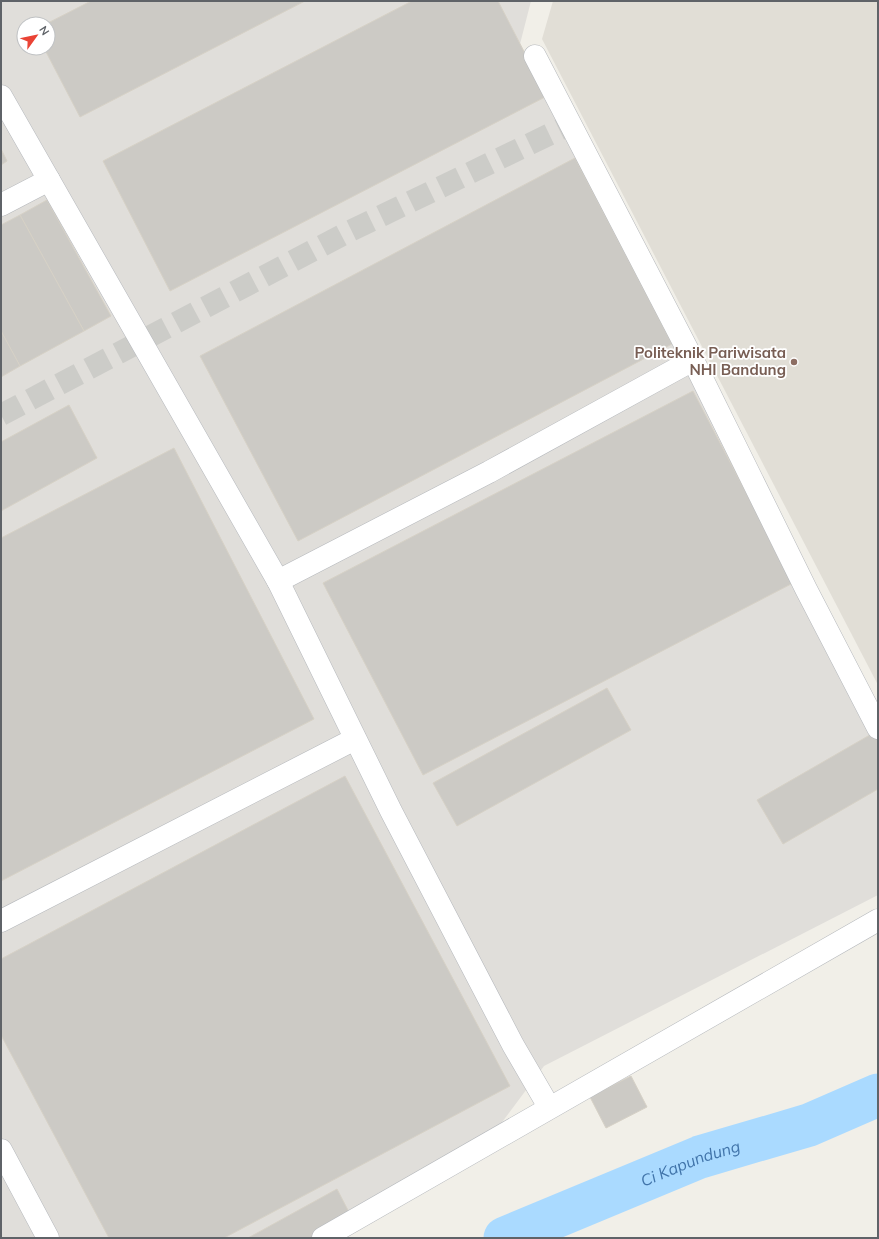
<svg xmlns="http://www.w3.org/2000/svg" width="879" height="1239" viewBox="0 0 879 1239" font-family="Mulish,sans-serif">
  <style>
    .industrial { fill: #e0deda; fill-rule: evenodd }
    .education { fill: #e1ded6 }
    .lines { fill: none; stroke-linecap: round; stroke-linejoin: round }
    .river { stroke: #aadaff; stroke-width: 43 }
    .building { fill: #cccac5; stroke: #d6d1c6 }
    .minor-tunnel { stroke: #ccccc8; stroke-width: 22; stroke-dasharray: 22 11; stroke-linecap: butt }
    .minor-casing { stroke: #b5b8bc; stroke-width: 23 }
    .minor { stroke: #fff; stroke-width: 22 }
    .education-dot { fill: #8d6e63; stroke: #fff; stroke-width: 1.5 }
    .labels { text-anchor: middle; stroke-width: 3.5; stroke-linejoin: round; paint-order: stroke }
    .education-label { font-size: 15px; font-weight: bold; fill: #785e54; stroke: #fff; text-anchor: end }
    .water-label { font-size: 16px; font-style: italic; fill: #4174aa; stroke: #fff }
  </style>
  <rect width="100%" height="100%" fill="#f1efe8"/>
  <path class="industrial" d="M1,1h530l-11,43 358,692v159l-334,171 -47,63 -199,109h-297zM24,24h24v24h-24z"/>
  <polygon class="education" points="553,1 878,1 878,685 542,39"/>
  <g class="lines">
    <path class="river" id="s1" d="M505,1238l195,-81 109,-32 69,-30"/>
  </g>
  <g class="building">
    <polygon points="91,1 305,1 80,117 44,48 48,48 48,24 46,24"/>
    <polygon points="412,1 498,1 547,96 170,291 103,161"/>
    <polygon points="1,149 7,161 1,165"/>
    <polygon points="575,158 672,344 298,541 200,356"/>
    <polygon points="47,200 111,316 84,331 20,215"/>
    <polygon points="20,215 84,331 20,366 1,331 1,225"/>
    <polygon points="1,331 20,366 1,377"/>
    <polygon points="693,391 793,583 423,775 323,583"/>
    <polygon points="69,405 97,458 1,511 1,442"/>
    <polygon points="174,448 314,719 1,881 1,538"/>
    <polygon points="607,688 631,730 457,826 433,783"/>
    <polygon points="875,732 878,737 878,789 783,844 757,800"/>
    <polygon points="345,776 510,1086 224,1238 109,1238 1,1035 1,959"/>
    <polygon points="631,1076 647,1107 606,1128 590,1097"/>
    <polygon points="337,1189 352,1218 315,1238 248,1238"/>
  </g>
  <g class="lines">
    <polyline class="minor-tunnel" points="1,415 348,232 571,124"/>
    <g class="minor-casing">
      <g id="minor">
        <polyline points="535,56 693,360 806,589 878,728"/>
        <polyline points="1,96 278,581 391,811 513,1045 549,1107"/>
        <polyline points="1,205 49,180"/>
        <polyline points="278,581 489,472 693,360"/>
        <polyline points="1,921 355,739"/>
        <polyline points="1,1150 48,1238"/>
        <polyline points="323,1238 878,920"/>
      </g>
    </g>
    <use href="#minor" class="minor"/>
  </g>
  <circle class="education-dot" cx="794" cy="362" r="4"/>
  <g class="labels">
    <g class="education-label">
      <text x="786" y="358">Politeknik Pariwisata<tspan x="786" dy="17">NHI Bandung</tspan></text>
    </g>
    <g class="water-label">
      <text dy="6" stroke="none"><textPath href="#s1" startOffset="200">Ci Kapundung</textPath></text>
    </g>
  </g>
  <rect width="879" height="1239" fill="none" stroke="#5f6368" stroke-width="4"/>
  <g transform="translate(36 36) rotate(57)"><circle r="19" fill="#ffffff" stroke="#bfc1c3"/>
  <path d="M0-3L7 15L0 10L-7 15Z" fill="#ea4335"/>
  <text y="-6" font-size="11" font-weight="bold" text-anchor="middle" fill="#5f6368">N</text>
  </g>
</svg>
